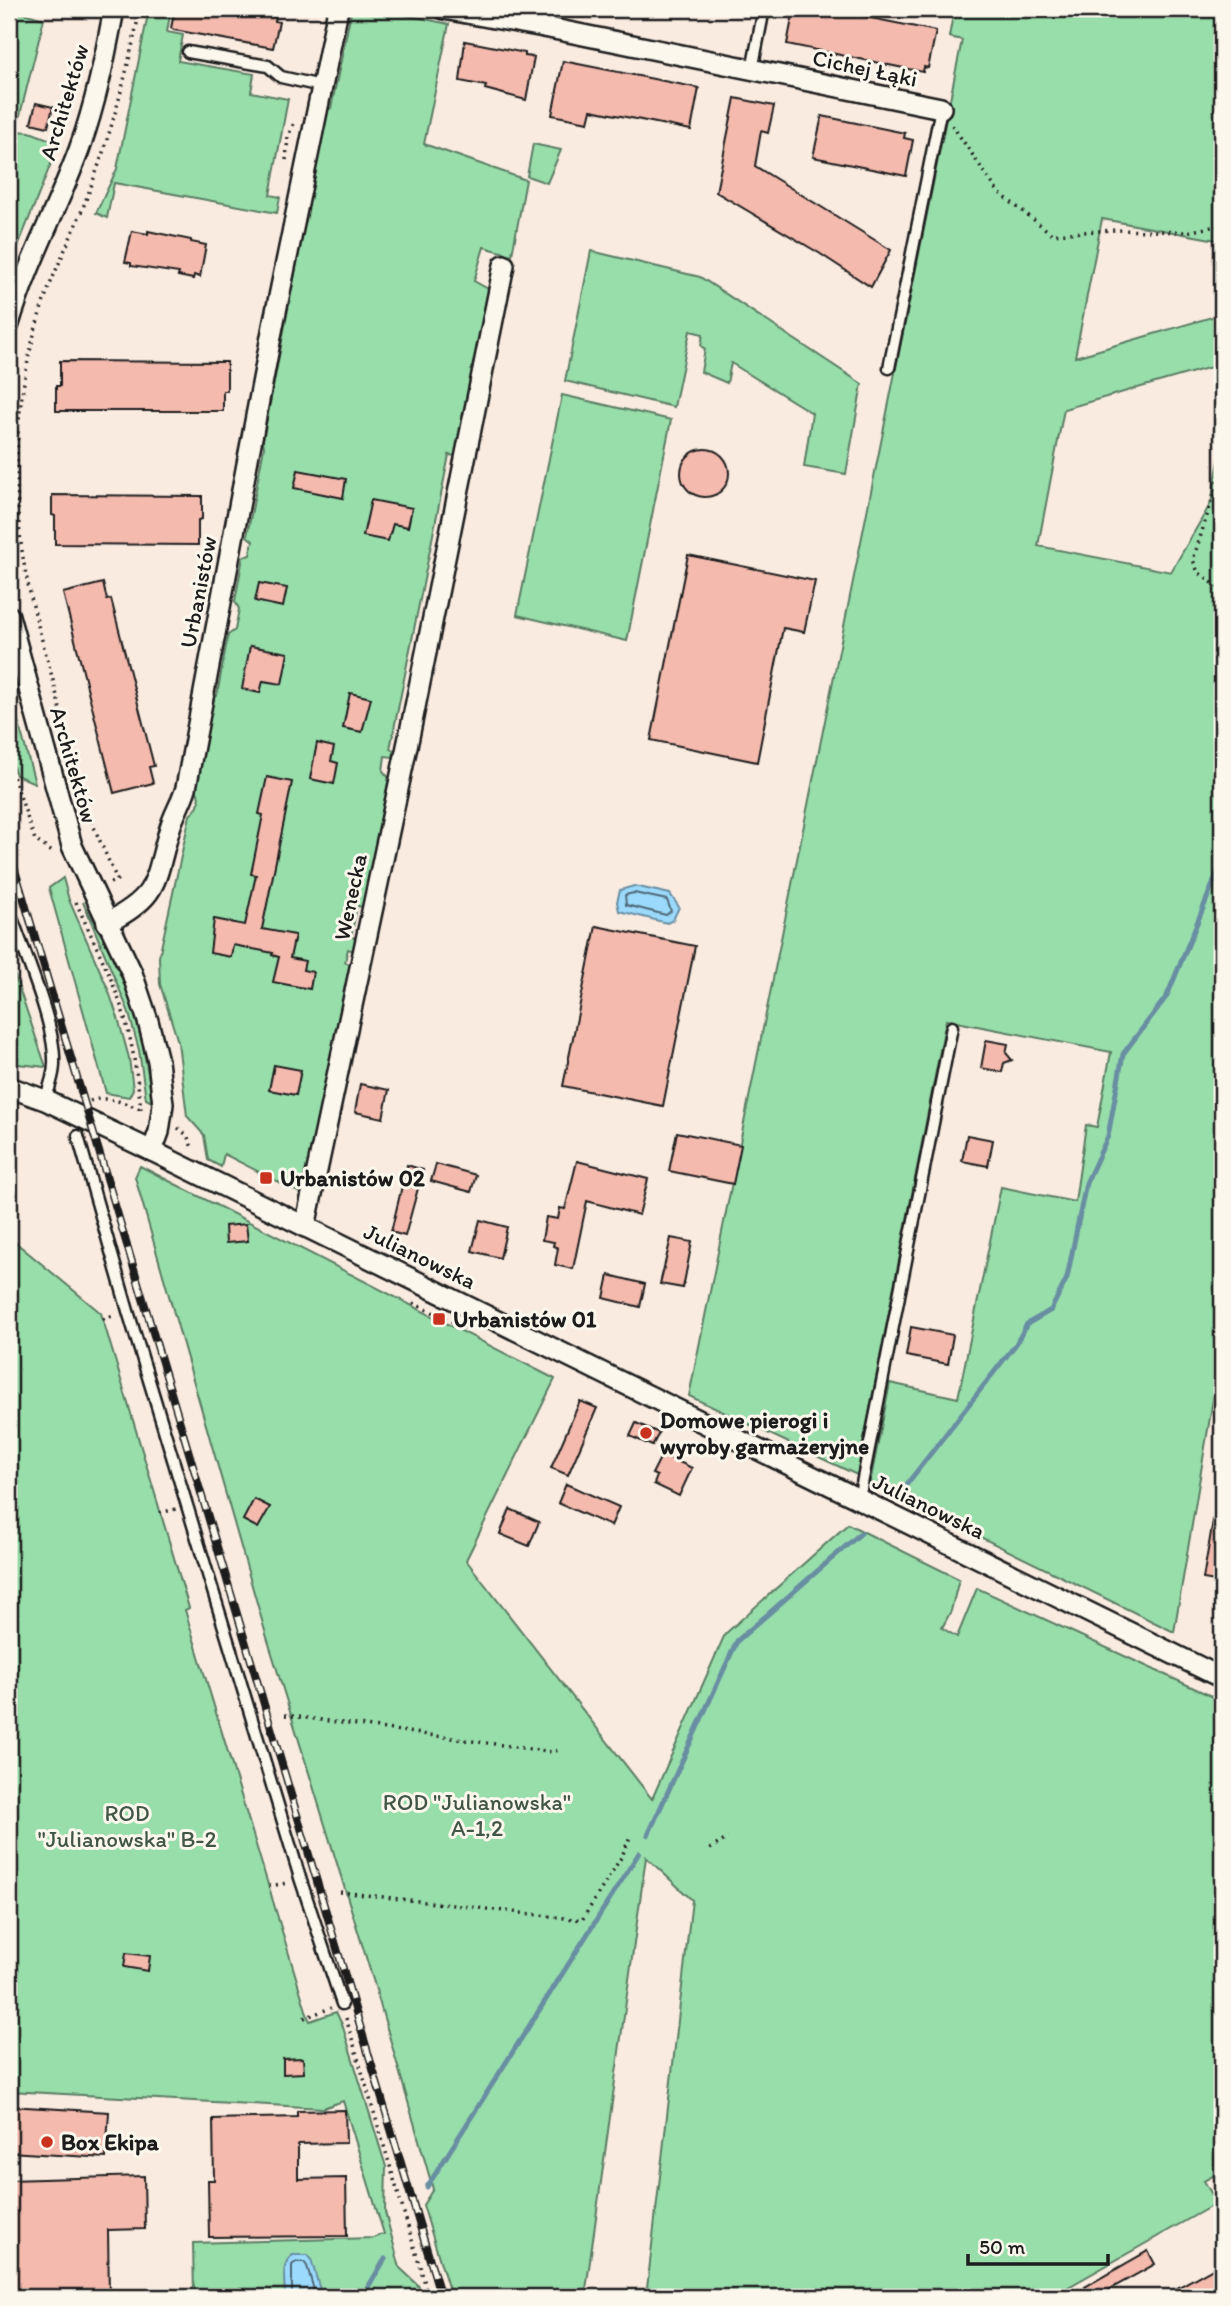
<svg xmlns="http://www.w3.org/2000/svg" width="1231" height="2306" viewBox="0 0 1231 2306" font-family="Itim,sans-serif">
  <style>
    .green { fill: #98deab; stroke: #5a7d64; stroke-width: 2 }
    .water { fill: #9bdafc; stroke: #688ea2; stroke-width: 2 }
    .lines { fill: none; stroke-linecap: round; stroke-linejoin: round }
    .shore { stroke: #4f6876; stroke-width: 2 }
    .stream { stroke: #688ea2; stroke-width: 5 }
    .building { fill: #f4baae; stroke: #1c1c1c; stroke-width: 2 }
    .lane-casing { stroke: #1c1c1c; stroke-width: 15 }
    .street-casing { stroke: #1c1c1c; stroke-width: 24 }
    .path { stroke: #1c1c1c; stroke-width: 3.5; stroke-dasharray: 2 5; stroke-linecap: butt }
    .lane { stroke: #fbf7ec; stroke-width: 10 }
    .street { stroke: #fbf7ec; stroke-width: 19 }
    .rail-casing { stroke: #1c1c1c; stroke-width: 8 }
    .rail { stroke: #fbf7ec; stroke-width: 5; stroke-dasharray: 16; stroke-linecap: butt }
    .poi-dot { fill: #c8321e; stroke: #fbf7ec; stroke-width: 2.5 }
    .labels { text-anchor: middle; stroke-width: 6; stroke-linejoin: round; paint-order: stroke }
    .street-label { font-size: 23px; fill: #1c1c1c; stroke: #fbf7ec }
    .poi-label { font-size: 23px; font-weight: bold; fill: #1c1c1c; stroke: #fbf7ec; text-anchor: start }
    .park-label { font-size: 23px; fill: #415647; stroke: #fbf7ec }
  </style>
  <rect width="100%" height="100%" fill="#faebe0"/>
  <filter id="ink" filterUnits="userSpaceOnUse"><feTurbulence type="fractalNoise" baseFrequency=".0143" numOctaves="2"/><feDisplacementMap in="SourceGraphic" scale="14" xChannelSelector="R" yChannelSelector="G"/><feConvolveMatrix kernelMatrix="1 2 1 2 8 2 1 2 1" color-interpolation-filters="sRGB"/></filter>
  <g filter="url(#ink)">
    <g class="green">
      <polygon points="9,9 44,19 16,131 30,132 59,143 9,269"/>
      <polygon points="149,9 171,9 167,32 183,35 178,61 254,74 251,92 288,99 270,195 280,197 277,213 114,183 107,218 96,213 117,169"/>
      <path d="M354,9h22l73,15 -25,120 102,36 -14,75 -28,-8 -10,34 16,9 -28,167 -13,-2 -59,294 5,1 -2,7 -8,-1 -2,15 6,7 -26,129 -6,-1 -6,31 5,1 -2,13 -6,-2 -3,13 6,3 -47,230 -80,-41 -3,13 -13,-7 -4,-25 -17,-19 -9,-74 -18,-58 -1,-27 31,-142c10,-8 11,-15 6,-27l17,-90 4,-3 11,-60 7,-5 4,-21 -4,-8 8,-44 7,-2 3,-14 -6,-5 17,-89 -1,-7 63,-329 5,-3 20,-96z"/>
      <polygon points="954,9 1222,9 1222,241 1102,219 1075,357 1222,314 1222,364 1064,409 1038,546 1171,572 1211,503 1222,445 1222,1346 1174,1632 870,1483 890,1383 958,1398 1001,1187 1075,1202 1086,1125 1097,1127 1111,1052 946,1020 857,1475 689,1396 962,40 949,37"/>
      <polygon points="533,144 561,150 547,183 527,176"/>
      <polygon points="591,251 700,277 862,384 846,474 804,467 812,413 731,363 727,383 701,372 705,349 701,346 703,334 690,331 674,407 565,381"/>
      <polygon points="562,395 671,420 627,641 517,615"/>
      <polygon points="9,687 10,691 35,783 16,775 9,755"/>
      <polygon points="63,878 69,900 108,989 118,1018 129,1058 133,1089 129,1097 106,1093 49,888"/>
      <path d="M83,902c9,16 18,32 26,48 24,48 37,100 43,152l-6,-3 -7,-49 -11,-40z"/>
      <polygon points="9,959 46,1067 9,1063"/>
      <polygon points="140,1166 555,1379 466,1560 652,1799 725,1634 848,1524 959,1579 951,1611 942,1628 957,1637 977,1588 1222,1701 1222,2119 1215,2159 1222,2161 1222,2171 1204,2181 1217,2203 1063,2290 979,2297 646,2297 692,1900 646,1857 585,2297 451,2297 423,2205 433,2189 374,1983 265,1631 135,1177"/>
      <polygon points="9,1237 101,1313 189,1608 185,1610 308,2017 310,2021 336,2012 342,2024 386,2167 385,2212 400,2268 417,2284 425,2297 194,2297 193,2243 374,2238 384,2234 343,2101 323,2108 9,2091"/>
    </g>
    <g class="water">
      <polygon points="634,886 670,894 679,907 673,920 667,923 619,911 617,902 620,890"/>
      <path d="M293,2255h15l3,4 11,38h-37c0,-13 -5,-35 8,-42z"/>
    </g>
    <g class="lines">
      <g class="shore">
        <polygon points="634,893 667,900 671,911 666,915 626,905 625,895"/>
        <polyline points="292,2297 292,2265 296,2262 304,2262 307,2266 316,2297"/>
      </g>
      <g class="stream">
        <polyline points="903,1489 1016,1344 1027,1324 1051,1310 1067,1278 1086,1183 1108,1136 1123,1054 1167,996 1222,862"/>
        <polyline points="648,1835 737,1641 861,1533"/>
        <polyline points="427,2187 639,1853"/>
        <polyline points="362,2297 385,2259"/>
      </g>
    </g>
    <g class="building">
      <polygon points="175,9 221,9 276,17 275,21 279,22 273,48 174,30 171,28"/>
      <polygon points="794,9 826,9 936,31 928,68 924,67 923,72 787,44"/>
      <polygon points="465,41 525,53 525,56 534,57 526,100 485,89 486,86 460,81"/>
      <polygon points="563,61 699,88 691,130 591,110 588,122 552,115"/>
      <polygon points="735,98 774,106 768,133 761,131 755,166 891,250 871,287 819,253 716,192"/>
      <polygon points="36,103 53,107 48,127 31,123"/>
      <polygon points="822,116 905,133 904,138 913,140 906,176 813,157"/>
      <polygon points="132,231 148,234 148,231 191,240 191,242 206,245 200,277 194,275 193,279 178,276 179,273 131,266 131,263 125,262"/>
      <polygon points="60,361 227,362 227,391 223,391 223,411 56,411 56,386 60,386"/>
      <circle cx="705" cy="473" r="24"/>
      <polygon points="298,470 346,479 343,498 294,488"/>
      <polygon points="52,495 202,496 202,519 198,520 198,545 55,544 55,516 52,515"/>
      <polygon points="371,500 412,508 408,527 393,524 388,541 363,536"/>
      <polygon points="688,555 815,581 804,632 783,628 757,762 651,740"/>
      <polygon points="103,583 107,600 111,599 154,766 149,767 153,783 114,793 63,593"/>
      <polygon points="259,583 287,588 283,607 255,601"/>
      <polygon points="250,646 288,653 282,684 263,681 260,693 242,689"/>
      <polygon points="350,693 371,698 362,732 343,728"/>
      <polygon points="317,743 334,747 331,761 338,763 334,784 310,779"/>
      <polygon points="267,777 292,782 262,929 295,935 290,958 305,961 303,970 313,972 310,989 273,982 279,957 272,955 273,953 233,945 231,957 210,953 214,919 245,925 256,875 251,874 263,815 259,814"/>
      <polygon points="596,926 695,946 663,1106 563,1086"/>
      <polygon points="986,1040 1008,1044 1006,1053 1012,1060 1004,1063 1002,1072 981,1068"/>
      <polygon points="274,1065 301,1070 296,1095 269,1090"/>
      <polygon points="360,1084 389,1090 383,1118 355,1112"/>
      <polygon points="677,1132 741,1145 733,1184 669,1171"/>
      <polygon points="967,1135 993,1140 988,1166 962,1161"/>
      <polygon points="577,1161 648,1179 639,1215 587,1201 573,1269 555,1265 558,1248 553,1246 554,1242 542,1240 546,1217 558,1219 560,1208 565,1209"/>
      <polygon points="436,1164 476,1175 471,1192 431,1181"/>
      <polygon points="407,1165 423,1170 405,1236 391,1232"/>
      <polygon points="480,1220 507,1227 500,1258 472,1251"/>
      <polygon points="246,1224 248,1241 226,1243 225,1226"/>
      <polygon points="671,1238 692,1242 683,1288 660,1284"/>
      <polygon points="609,1275 645,1284 640,1307 604,1298"/>
      <polygon points="911,1327 953,1335 948,1364 906,1356"/>
      <polygon points="580,1401 597,1408 568,1475 551,1468"/>
      <polygon points="636,1423 659,1433 652,1446 630,1436"/>
      <polygon points="662,1454 692,1468 679,1496 654,1484 657,1476 652,1474"/>
      <polygon points="566,1484 619,1507 611,1526 558,1503"/>
      <polygon points="254,1499 270,1507 258,1528 243,1520"/>
      <polygon points="510,1509 539,1522 529,1546 500,1534"/>
      <polygon points="1214,1515 1222,1516 1222,1582 1203,1579"/>
      <polygon points="126,1953 150,1956 148,1971 124,1967"/>
      <polygon points="303,2058 304,2073 283,2074 283,2059"/>
      <polygon points="9,2106 109,2112 106,2158 9,2152"/>
      <polygon points="345,2110 346,2143 298,2144 298,2179 346,2178 347,2236 209,2237 208,2180 214,2180 213,2119 297,2117 297,2111"/>
      <polygon points="144,2176 145,2229 108,2230 109,2297 9,2297 9,2180"/>
      <polygon points="1148,2251 1155,2264 1096,2297 1090,2297 1085,2287"/>
      <polygon points="1222,2263 1222,2297 1161,2297"/>
    </g>
    <g class="lines">
      <g class="lane-casing">
        <g id="lane">
          <polyline points="188,52 268,66 281,77 321,86"/>
          <polyline points="752,70 764,9"/>
          <polyline points="889,368 941,108"/>
          <path d="M9,909c13,40 47,114 45,155 0,12 -5,25 -9,36"/>
          <polyline points="78,1136 128,1311 301,1881 342,2004"/>
          <polyline points="859,1499 952,1027"/>
        </g>
      </g>
      <g class="street-casing">
        <g id="street">
          <polyline points="444,9 544,27 941,108"/>
          <polyline points="544,27 547,9"/>
          <path d="M9,324c18,-60 48,-115 70,-174 17,-47 26,-93 35,-141"/>
          <polyline points="9,616 72,846 132,973 148,1021 158,1061 163,1104 159,1132 152,1151"/>
          <path d="M107,923c54,-28 47,-42 63,-95 4,-14 12,-26 16,-40l87,-462 65,-317"/>
          <polyline points="9,1087 45,1100 152,1151 1222,1678"/>
          <polyline points="305,1227 409,737 504,265"/>
        </g>
      </g>
      <g class="path">
        <polyline points="582,18 584,9"/>
        <polyline points="952,125 998,192 1052,234 1115,230 1186,232 1222,225"/>
        <polyline points="286,160 288,136 294,123"/>
        <polyline points="1222,468 1193,560 1198,572 1222,590"/>
        <polyline points="9,764 35,840 55,854"/>
        <path d="M110,883l7,-3c-11,-26 -23,-51 -33,-78 -13,-38 -20,-79 -30,-118 -13,-49 -29,-99 -34,-150 -8,-72 -2,-144 18,-214 12,-43 34,-82 49,-123 24,-62 40,-123 53,-188"/>
        <path d="M76,902c16,37 35,72 47,110 10,32 14,64 18,97"/>
        <path d="M90,1101c15,-6 36,2 50,8"/>
        <polyline points="178,1128 187,1135 193,1150"/>
        <polyline points="413,1303 466,1328"/>
        <polyline points="103,1319 116,1315"/>
        <polyline points="160,1513 176,1509"/>
        <polyline points="285,1715 552,1752 562,1749"/>
        <polyline points="710,1849 728,1838"/>
        <polyline points="269,1886 288,1883"/>
        <polyline points="340,1892 582,1920 622,1856 630,1837"/>
        <polyline points="304,2018 331,2008"/>
        <polyline points="346,2018 429,2297"/>
      </g>
      <use href="#lane" class="lane"/>
      <use href="#street" class="street"/>
      <g class="rail-casing">
        <polyline id="rail" points="9,850 441,2297"/>
      </g>
      <use href="#rail" class="rail"/>
    </g>
  </g>
  <g class="poi-dot">
    <rect x="259" y="1171" width="14" height="14" rx="3.5"/>
    <rect x="432" y="1312" width="14" height="14" rx="3.5"/>
    <circle cx="646" cy="1433" r="7"/>
    <circle cx="47" cy="2142" r="7"/>
  </g>
  <g class="labels">
    <g class="street-label">
      <text transform="translate(865 68) rotate(12)" y="8">Cichej Łąki</text>
      <text transform="translate(64 102) rotate(-73)" y="8">Architektów</text>
      <text transform="translate(198 592) rotate(-79)" y="8">Urbanistów</text>
      <text transform="translate(74 765) rotate(74)" y="8">Architektów</text>
      <text transform="translate(350 897) rotate(-78)" y="8">Wenecka</text>
      <text transform="translate(420 1256) rotate(26)" y="8">Julianowska</text>
      <text transform="translate(929 1506) rotate(26)" y="8">Julianowska</text>
    </g>
    <g class="poi-label">
      <text x="280" y="1186">Urbanistów 02</text>
      <text x="453" y="1327">Urbanistów 01</text>
      <text x="660" y="1428">Domowe pierogi i<tspan x="660" dy="26">wyroby garmażeryjne</tspan></text>
      <text x="61" y="2150">Box Ekipa</text>
    </g>
    <g class="park-label">
      <text x="477" y="1810">ROD "Julianowska"<tspan x="477" dy="26">A-1,2</tspan></text>
      <text x="127" y="1821">ROD<tspan x="127" dy="26">"Julianowska" B-2</tspan></text>
    </g>
  </g>
  <rect width="1231" height="2306" fill="none" stroke="#fbf7ec" stroke-width="35"/>
  <rect x="18" y="18" width="1196" height="2271" fill="none" stroke="#1c1c1c" stroke-width="2.5" filter="url(#ink)"/>
  <path d="M968 2254v10h140v-10" fill="none" stroke="#1c1c1c" stroke-width="3.5"/>
  <text x="979" y="2254" font-size="21" fill="#1c1c1c" stroke="#fbf7ec" stroke-width="5" paint-order="stroke">50 m</text>
</svg>
